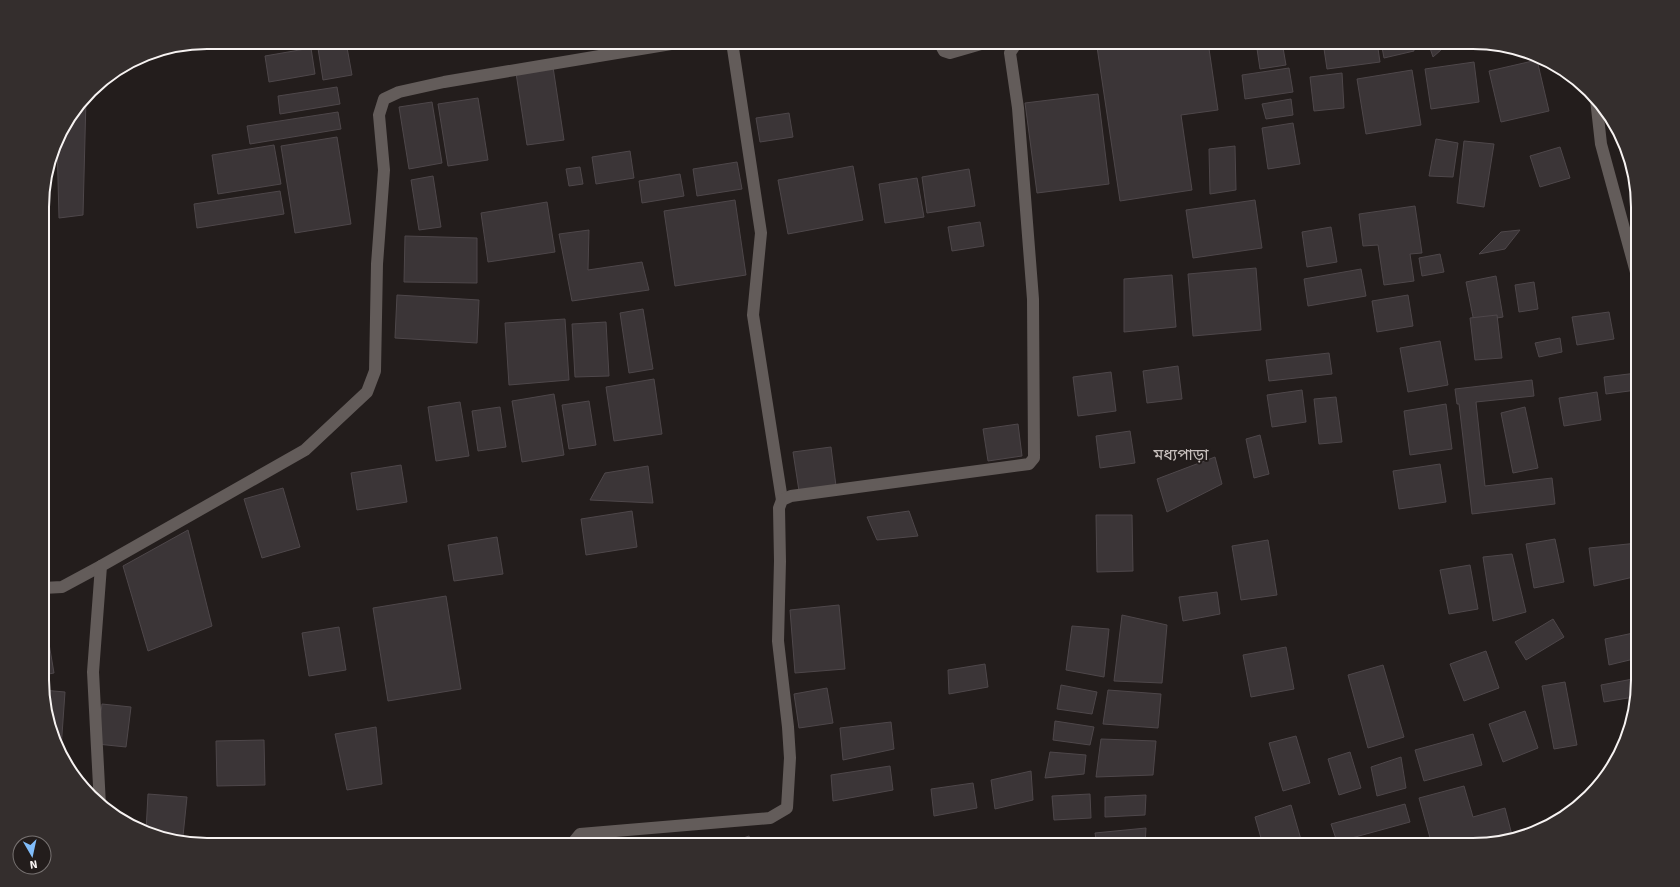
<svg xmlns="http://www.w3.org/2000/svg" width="1680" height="887" viewBox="0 0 1680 887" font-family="Signika,'Noto Sans Bengali',sans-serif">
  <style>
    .building { fill: #3b3537; stroke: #4e474a }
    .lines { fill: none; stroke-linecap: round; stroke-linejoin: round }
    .minor { stroke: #635c5a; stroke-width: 12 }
    .labels { text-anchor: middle; stroke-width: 4; stroke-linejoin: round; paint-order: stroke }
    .quarter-label { font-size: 16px; fill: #c8c0bd; stroke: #231d1c }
    .rim { fill: none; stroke: #f7f3f2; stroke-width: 2 }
  </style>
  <rect width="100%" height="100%" fill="#231d1c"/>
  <g class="building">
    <polygon points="317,42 346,42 352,75 323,80"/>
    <polygon points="1135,42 1208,42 1218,110 1181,115 1192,190 1120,201 1097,47"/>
    <polygon points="1256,42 1282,42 1286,65 1260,69"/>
    <polygon points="1323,42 1377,42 1380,62 1327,69"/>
    <polygon points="1381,42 1413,42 1414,51 1384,58"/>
    <polygon points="1428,42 1450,42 1433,57"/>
    <polygon points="311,48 315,74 269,82 265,56"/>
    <polygon points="1537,60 1549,111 1501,122 1489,71"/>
    <polygon points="1474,62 1479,102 1431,109 1425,69"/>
    <polygon points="553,67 564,140 527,145 516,73"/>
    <polygon points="1289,68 1293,92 1245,99 1242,75"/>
    <polygon points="1412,70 1421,125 1366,134 1357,79"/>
    <polygon points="1342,73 1344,108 1314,111 1310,77"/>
    <polygon points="337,87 340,104 280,114 278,96"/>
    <polygon points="1098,94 1109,184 1037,193 1025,103"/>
    <polygon points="86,98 83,215 59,218 57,142 59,134"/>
    <polygon points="478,98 488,160 448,166 438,104"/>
    <polygon points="1291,99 1293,115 1266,119 1262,104"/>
    <polygon points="432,102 442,163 409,169 399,107"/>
    <polygon points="338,112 341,129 250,144 247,126"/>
    <polygon points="789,113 793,137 760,142 756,118"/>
    <polygon points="1293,123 1300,164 1268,169 1262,128"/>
    <polygon points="337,137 351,224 295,233 281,146"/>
    <polygon points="1436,139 1458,143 1453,177 1429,176"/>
    <polygon points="1464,141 1494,144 1484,207 1457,203"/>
    <polygon points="274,145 281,184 218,194 212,155"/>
    <polygon points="1235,146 1236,190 1210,194 1209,149"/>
    <polygon points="1560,147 1570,178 1540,187 1530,156"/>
    <polygon points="630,151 634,178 596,184 592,157"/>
    <polygon points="737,162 742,189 697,196 693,169"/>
    <polygon points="853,166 863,220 788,234 778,180"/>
    <polygon points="580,167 583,184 569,186 566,169"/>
    <polygon points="969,169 975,206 927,213 922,177"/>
    <polygon points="680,174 684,196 642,203 639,181"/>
    <polygon points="433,176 441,227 419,230 411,180"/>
    <polygon points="917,178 924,217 885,223 879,184"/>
    <polygon points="280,191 284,214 197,228 194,204"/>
    <polygon points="735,200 746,275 675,286 664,211"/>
    <polygon points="1255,200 1262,248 1193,258 1186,210"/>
    <polygon points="547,202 555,252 488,262 481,213"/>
    <polygon points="1415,206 1422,253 1410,254 1414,281 1384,285 1378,245 1363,246 1359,214"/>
    <polygon points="980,222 984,246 952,251 948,227"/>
    <polygon points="1331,227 1337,262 1307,267 1302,232"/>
    <polygon points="589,230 588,270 642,262 649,290 572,301 559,234"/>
    <polygon points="1520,230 1505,249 1479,254 1501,232"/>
    <polygon points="405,236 477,238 477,283 404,282"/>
    <polygon points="1440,254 1444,272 1422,276 1419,258"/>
    <polygon points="1256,268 1261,330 1193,336 1188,274"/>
    <polygon points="1361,269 1366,296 1308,306 1304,279"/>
    <polygon points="1172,275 1176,327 1124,332 1124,279"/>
    <polygon points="1496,276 1503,317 1474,322 1466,282"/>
    <polygon points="1534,282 1538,309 1519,312 1515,285"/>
    <polygon points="397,295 479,300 477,343 395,338"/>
    <polygon points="1408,295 1413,326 1377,332 1372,301"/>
    <polygon points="43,303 45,303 48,351 43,351"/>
    <polygon points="643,309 653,369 629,373 620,313"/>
    <polygon points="1609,312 1614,339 1577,345 1572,317"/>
    <polygon points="1497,315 1502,358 1475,360 1470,318"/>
    <polygon points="565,319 569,380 509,385 505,323"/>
    <polygon points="606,322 609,376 575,377 572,324"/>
    <polygon points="1560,338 1562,352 1539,357 1535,343"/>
    <polygon points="1440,341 1448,385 1408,392 1400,348"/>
    <polygon points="1329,353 1332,374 1269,381 1266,360"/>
    <polygon points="1178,366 1182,399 1147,403 1143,371"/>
    <polygon points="1111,372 1116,411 1078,416 1073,377"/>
    <polygon points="1637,373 1637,390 1606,394 1604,377"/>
    <polygon points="654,379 662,434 614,441 606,387"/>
    <polygon points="1532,380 1534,396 1476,402 1485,486 1552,478 1555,504 1472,514 1459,404 1457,404 1455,389"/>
    <polygon points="1302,390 1306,422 1272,427 1267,395"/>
    <polygon points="1597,392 1601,420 1564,426 1559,398"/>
    <polygon points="554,394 564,455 522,462 512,401"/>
    <polygon points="1336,397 1342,442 1319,444 1314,399"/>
    <polygon points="589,401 596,445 569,449 562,405"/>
    <polygon points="460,402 469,456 436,461 428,407"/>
    <polygon points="1446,404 1452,449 1410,455 1404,411"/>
    <polygon points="500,407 506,447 478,451 472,411"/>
    <polygon points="1525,407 1538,468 1513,473 1501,413"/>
    <polygon points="1018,424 1022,456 988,461 983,429"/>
    <polygon points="1130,431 1135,463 1100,468 1096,436"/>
    <polygon points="1260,435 1269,474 1254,478 1246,439"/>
    <polygon points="831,447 836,486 799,491 793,452"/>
    <polygon points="1215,457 1222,484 1167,512 1157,479"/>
    <polygon points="1440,464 1446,502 1399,509 1393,471"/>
    <polygon points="401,465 407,502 357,510 351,473"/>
    <polygon points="648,466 653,503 590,500 605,473"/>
    <polygon points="283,488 300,547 262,558 244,499"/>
    <polygon points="632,511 637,547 586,555 581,519"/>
    <polygon points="909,511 918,536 877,540 867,517"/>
    <polygon points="1096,515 1132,515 1133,571 1097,572"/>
    <polygon points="188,530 212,626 148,651 123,566"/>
    <polygon points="497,537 503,574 454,581 448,545"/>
    <polygon points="1555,539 1564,582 1534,588 1526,544"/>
    <polygon points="1268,540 1277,595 1241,600 1232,546"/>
    <polygon points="1638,543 1638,576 1594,586 1589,548"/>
    <polygon points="1512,554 1526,612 1493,621 1483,557"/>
    <polygon points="1470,565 1478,609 1449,614 1440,570"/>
    <polygon points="1217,592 1220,614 1183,621 1179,597"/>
    <polygon points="446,596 461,689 388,701 373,608"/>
    <polygon points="839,605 845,669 795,673 790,610"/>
    <polygon points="1122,615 1167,625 1162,683 1114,681"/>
    <polygon points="1553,619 1564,637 1526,660 1515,642"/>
    <polygon points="43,626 46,626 54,673 43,675"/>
    <polygon points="1072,626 1109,629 1104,677 1066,670"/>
    <polygon points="339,627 346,670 309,676 302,633"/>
    <polygon points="1638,632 1638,658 1609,665 1605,639"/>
    <polygon points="1286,647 1294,689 1251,697 1243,655"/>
    <polygon points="1486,651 1499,688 1464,701 1450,664"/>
    <polygon points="985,664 988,687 949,694 948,670"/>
    <polygon points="1383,665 1404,737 1368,748 1348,675"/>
    <polygon points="1638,678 1634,697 1604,702 1601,685"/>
    <polygon points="1565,682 1577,745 1554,749 1542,686"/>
    <polygon points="1061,685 1097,692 1092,714 1057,709"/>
    <polygon points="827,688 833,723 799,728 794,694"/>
    <polygon points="43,690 65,692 61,749 43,702"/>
    <polygon points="1108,690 1161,694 1158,728 1103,724"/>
    <polygon points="102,704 131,707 126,747 97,744"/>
    <polygon points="1525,711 1538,748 1503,762 1489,724"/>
    <polygon points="1055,721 1094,727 1090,745 1053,740"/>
    <polygon points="891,722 894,749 843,760 840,728"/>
    <polygon points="376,727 382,784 347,790 335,734"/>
    <polygon points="1473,734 1482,765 1424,781 1415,750"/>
    <polygon points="1296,736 1310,783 1283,791 1269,743"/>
    <polygon points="1101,739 1156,741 1153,775 1096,777"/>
    <polygon points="264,740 265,785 217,786 216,741"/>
    <polygon points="1050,752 1086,755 1084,774 1045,778"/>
    <polygon points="1350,752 1361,788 1339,795 1328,759"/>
    <polygon points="1401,757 1406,788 1377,796 1371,767"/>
    <polygon points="890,766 893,790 833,801 831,775"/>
    <polygon points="1031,771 1033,800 995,809 991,780"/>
    <polygon points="973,783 977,808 934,816 931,789"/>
    <polygon points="1464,786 1473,817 1505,808 1513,839 1484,845 1432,845 1419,798"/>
    <polygon points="148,794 187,797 183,836 146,831"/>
    <polygon points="1090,794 1091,818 1054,820 1052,796"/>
    <polygon points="1146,795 1145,815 1105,817 1105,797"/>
    <polygon points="1405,804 1410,822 1337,842 1331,824"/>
    <polygon points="1291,805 1302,843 1263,845 1255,817"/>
    <polygon points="1146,828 1145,845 1097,845 1095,833"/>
    <polygon points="749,836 752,845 724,845"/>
    <polygon points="663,840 663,845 626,845 626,842"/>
  </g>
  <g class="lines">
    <g class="minor">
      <polyline points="732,42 761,233 753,315 782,500"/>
      <polyline points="939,42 944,51 950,53 988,42"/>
      <polyline points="1596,99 1601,144 1637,276"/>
      <polyline points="43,588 62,587 101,566"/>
      <polyline points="100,805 93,672 101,566 305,450 367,392 375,371 377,264 384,170 379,115 384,99 399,92 444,82 683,42"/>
      <polyline points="571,845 580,834 770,818 787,808 790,758 788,727 778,641 780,561 779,508 782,500 791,496 1029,464 1034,458 1033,299 1018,108 1010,53 1017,42"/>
    </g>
  </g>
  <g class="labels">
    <g class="quarter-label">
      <text x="1181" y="460">মধ্যপাড়া</text>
    </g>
  </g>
  <path d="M0 0H1680V887H0ZM207 49H1473A158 158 0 0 1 1631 207V680A158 158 0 0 1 1473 838H207A158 158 0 0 1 49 680V207A158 158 0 0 1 207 49Z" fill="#342e2d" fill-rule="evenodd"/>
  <path class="rim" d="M207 49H1473A158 158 0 0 1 1631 207V680A158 158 0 0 1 1473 838H207A158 158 0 0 1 49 680V207A158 158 0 0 1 207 49Z"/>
  <g transform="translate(32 855) rotate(171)"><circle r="19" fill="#231d1c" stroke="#787372"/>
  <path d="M0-3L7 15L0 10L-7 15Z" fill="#81bdfa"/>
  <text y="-6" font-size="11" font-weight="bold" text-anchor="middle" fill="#f7f3f2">N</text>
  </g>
</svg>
